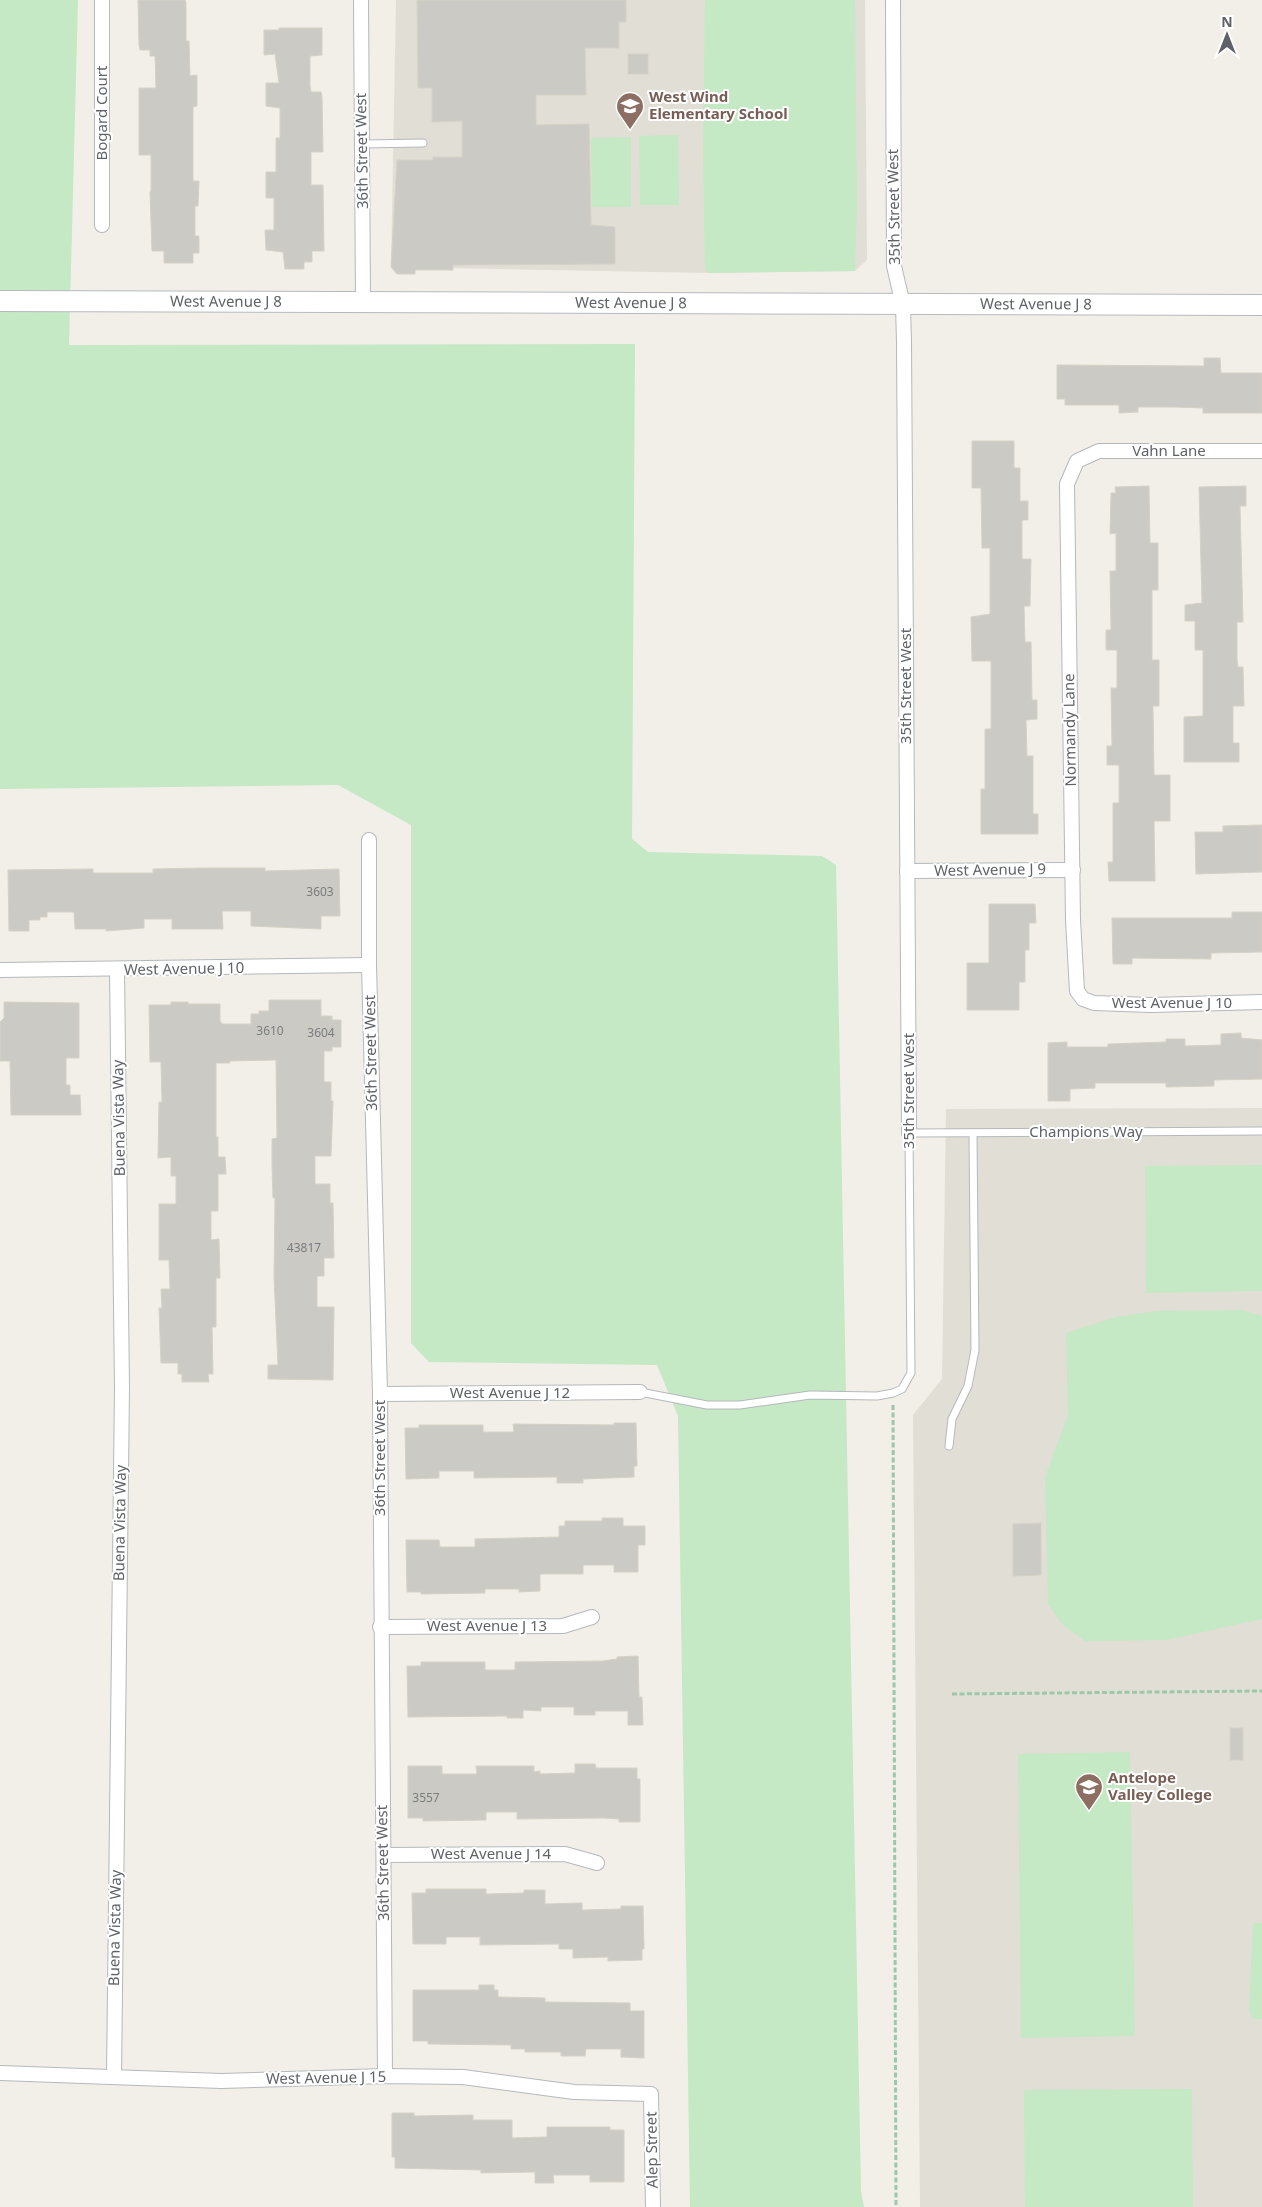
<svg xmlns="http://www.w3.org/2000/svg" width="1262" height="2207" viewBox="0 0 1262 2207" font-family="'Noto Sans',sans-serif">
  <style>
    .education { fill: #e1ded6 }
    .green { fill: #c5e8c5 }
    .building { fill: #cccac5; stroke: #d6d1c6 }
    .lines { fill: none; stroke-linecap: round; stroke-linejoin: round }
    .lane-casing { stroke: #b5b8bc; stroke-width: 9 }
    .street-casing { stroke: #b5b8bc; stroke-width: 16 }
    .secondary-casing { stroke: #b6babf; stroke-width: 22 }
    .path { stroke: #9cc7a9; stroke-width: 3; stroke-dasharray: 5 2.5; stroke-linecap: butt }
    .lane { stroke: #fff; stroke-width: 7 }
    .street { stroke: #fff; stroke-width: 14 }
    .secondary { stroke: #fff; stroke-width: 20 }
    .labels { text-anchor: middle; stroke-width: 4; stroke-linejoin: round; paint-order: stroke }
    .number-label { font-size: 12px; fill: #7a7d7f }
    .education-label { font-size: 15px; font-weight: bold; fill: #785e54; stroke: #fff; text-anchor: start }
    .street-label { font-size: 15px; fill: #5f6368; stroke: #fff }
  </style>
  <rect width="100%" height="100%" fill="#f1efe8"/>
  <g class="education">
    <polygon points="396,0 865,0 867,260 855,271 709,273 391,267"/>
    <polygon points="1262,1108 1262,2207 920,2207 913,1415 942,1379 946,1109"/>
  </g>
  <g class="green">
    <polygon points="0,0 78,0 69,345 635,344 632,839 648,852 822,856 836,865 861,2191 864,2207 690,2207 678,1416 657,1365 429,1362 411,1343 411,825 338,785 0,789"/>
    <polygon points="705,0 855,0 857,205 855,271 709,273 705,270 703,156"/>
    <polygon points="678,135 679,205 640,205 639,136"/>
    <polygon points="631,137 631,207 592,207 591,138"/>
    <polygon points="1262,1165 1262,1291 1146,1293 1145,1166"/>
    <polygon points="1243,1310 1262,1316 1262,1619 1166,1640 1085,1641 1063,1625 1048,1604 1045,1477 1068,1415 1066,1333 1116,1317 1156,1311"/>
    <polygon points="1130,1752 1135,2036 1021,2038 1018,1754"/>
    <polygon points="1253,1923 1262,1923 1262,2019 1252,2019 1249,2010"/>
    <polygon points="1192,2089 1193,2207 1025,2207 1024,2090"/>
  </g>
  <g class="building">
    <polygon points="138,0 185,0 186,3 186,41 189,41 190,76 197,75 197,106 193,107 193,181 199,181 198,206 195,206 195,236 199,236 199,253 193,253 193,263 164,263 164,251 152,251 150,192 151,191 151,155 139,155 139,88 156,88 155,56 150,56 150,50 140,50 139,45"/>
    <polygon points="417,0 626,0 626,22 619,22 619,48 585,48 586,95 536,95 536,125 589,124 591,225 615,227 615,264 453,265 453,270 415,270 415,274 397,274 391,267 397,160 433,160 433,157 462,157 462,121 432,122 432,88 418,88"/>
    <polygon points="279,28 322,28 322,55 310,56 310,86 311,92 321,92 322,97 323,152 311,152 311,185 323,185 324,251 312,251 312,262 304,262 304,269 285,269 283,252 266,250 265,230 274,230 274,198 266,198 266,172 276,172 276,138 280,138 280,108 266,106 266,83 279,83 275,54 264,55 264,30 279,30"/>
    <rect x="628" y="54" width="20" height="20"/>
    <polygon points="1204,358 1220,358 1221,373 1262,373 1262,413 1203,413 1203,408 1175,407 1138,407 1138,412 1119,413 1119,405 1065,405 1065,399 1057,399 1057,365 1204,366"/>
    <polygon points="972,441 1014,441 1014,468 1020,468 1020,501 1028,501 1028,520 1022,520 1022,559 1031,559 1030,606 1024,606 1025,642 1031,642 1032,700 1037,700 1037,719 1026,720 1027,756 1033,756 1033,814 1038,814 1038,834 981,834 981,789 985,789 985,729 991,729 991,661 972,661 971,617 990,614 990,548 982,548 981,488 972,488"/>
    <polygon points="1149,486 1150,543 1158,543 1158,590 1152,590 1152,660 1159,660 1159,706 1153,706 1154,775 1170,775 1170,821 1154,821 1155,881 1109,881 1108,862 1113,862 1113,803 1119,803 1119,765 1107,765 1107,746 1112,746 1111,688 1117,688 1117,650 1106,650 1106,630 1111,630 1110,571 1116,571 1116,533 1110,534 1111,493 1116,493 1115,487"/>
    <polygon points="1246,486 1246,506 1240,506 1243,622 1237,622 1237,659 1238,667 1243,667 1244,706 1233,706 1233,743 1239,743 1239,762 1184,762 1184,717 1203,716 1203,650 1195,650 1195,621 1185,621 1185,605 1202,603 1199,487"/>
    <polygon points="1262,825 1262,872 1196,874 1195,832 1223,832 1223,826"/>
    <polygon points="205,868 265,868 265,871 339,869 340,916 321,916 321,929 251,926 251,911 222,911 223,929 172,929 172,919 144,919 144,928 106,931 106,929 75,929 74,912 47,912 47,917 40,917 40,920 29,920 29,931 9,931 8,870 93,869 93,873 153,873 153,869"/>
    <polygon points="989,904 1035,904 1036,923 1029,923 1029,950 1025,950 1025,982 1019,982 1019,1010 967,1010 967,963 989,963"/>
    <polygon points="1232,912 1262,912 1262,952 1211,953 1211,959 1132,958 1132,964 1113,964 1112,918 1232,918"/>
    <polygon points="269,1000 321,1000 321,1016 332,1016 332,1020 341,1020 341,1047 332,1047 332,1051 324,1051 324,1082 331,1082 331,1101 333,1101 331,1156 315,1156 315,1184 330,1184 330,1203 333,1203 334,1258 324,1258 324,1276 317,1276 317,1307 334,1307 333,1380 268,1379 268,1365 278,1365 274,1277 275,1198 273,1198 272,1166 272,1139 277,1138 276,1060 230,1061 230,1063 216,1063 216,1137 218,1137 218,1157 225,1157 226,1174 218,1174 218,1211 211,1211 211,1240 219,1239 220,1278 216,1278 216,1327 212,1327 213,1374 208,1374 209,1382 182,1382 182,1374 178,1374 178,1363 161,1363 159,1308 162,1308 161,1289 170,1289 169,1260 159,1260 159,1204 176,1204 176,1176 171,1176 171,1157 158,1158 159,1102 162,1102 161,1062 150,1062 149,1005 171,1005 171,1002 188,1002 188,1004 220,1004 220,1021 222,1024 251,1024 251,1014 259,1014 259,1011 269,1011"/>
    <polygon points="4,1002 79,1003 79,1058 66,1058 66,1085 70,1085 70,1095 80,1095 81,1115 11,1115 10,1061 0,1061 0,1022 4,1018"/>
    <polygon points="1241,1033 1241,1038 1262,1040 1262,1079 1214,1080 1214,1086 1166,1087 1166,1083 1095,1083 1095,1088 1070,1089 1070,1101 1048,1101 1048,1043 1067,1042 1067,1047 1108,1047 1108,1044 1166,1042 1166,1039 1185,1039 1185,1046 1221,1045 1221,1034"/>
    <polygon points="614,1423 636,1423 637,1466 634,1466 634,1477 583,1479 583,1483 557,1483 557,1477 474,1478 474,1471 439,1471 439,1478 406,1479 405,1428 419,1428 419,1425 483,1425 483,1432 514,1432 513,1424 614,1425"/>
    <polygon points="602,1518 623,1518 623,1526 645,1526 645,1545 638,1545 638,1572 614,1572 614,1565 583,1565 583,1574 540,1574 540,1591 519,1592 519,1589 485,1589 485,1593 421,1594 421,1592 407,1592 406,1540 439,1540 440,1547 475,1547 475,1539 559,1537 559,1526 565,1526 565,1521 602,1521"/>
    <polygon points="1041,1523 1041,1575 1013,1576 1013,1524"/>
    <polygon points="638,1656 639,1697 642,1697 643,1725 628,1725 628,1711 595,1711 595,1715 574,1715 574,1707 541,1707 541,1711 523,1710 523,1718 507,1718 507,1716 408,1717 407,1666 421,1666 421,1662 485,1662 485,1670 515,1670 515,1662 603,1661 617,1659 617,1657"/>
    <rect x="1230" y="1728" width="13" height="32"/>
    <polygon points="575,1764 595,1764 596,1768 637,1768 637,1779 640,1779 640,1822 619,1822 619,1819 604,1818 517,1819 517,1812 486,1812 486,1820 423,1821 423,1818 408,1818 408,1766 442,1766 442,1774 477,1774 476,1766 534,1766 534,1772 540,1771 540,1774 575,1773"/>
    <polygon points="426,1889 486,1889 486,1894 524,1893 524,1890 545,1890 545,1904 582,1903 582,1910 621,1909 621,1906 643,1906 644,1949 642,1949 642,1960 608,1961 608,1957 573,1958 573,1949 559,1949 559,1944 480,1945 480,1937 446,1937 446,1944 413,1944 412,1893 426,1893"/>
    <polygon points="479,1985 494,1985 494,1990 498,1990 498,1997 545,1998 545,2002 630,2003 630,2011 644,2011 644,2058 621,2057 621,2049 586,2049 585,2056 561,2056 561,2052 525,2052 525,2049 511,2049 511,2045 428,2044 428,2041 413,2041 413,1990 479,1990"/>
    <polygon points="392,2113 414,2113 414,2116 473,2115 473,2120 512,2120 512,2138 547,2137 547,2127 610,2127 610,2130 624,2130 624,2182 590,2182 590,2175 553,2175 554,2183 535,2183 535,2172 481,2173 481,2170 395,2168 395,2157 392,2157"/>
  </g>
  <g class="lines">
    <g class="lane-casing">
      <g id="lane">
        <polyline points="362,144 423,143"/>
        <polyline points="640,1392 707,1405 740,1405 810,1395 877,1396 893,1393 902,1389 911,1373 909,1133 1262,1131"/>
        <polyline points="949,1446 952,1419 968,1386 975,1350 973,1133"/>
      </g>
    </g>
    <g class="street-casing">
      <g id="street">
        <polyline points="102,0 102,225"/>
        <polyline points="361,0 363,301"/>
        <polyline points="893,0 894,266 903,305 904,342 909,1133"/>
        <polyline points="1262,451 1099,451 1077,461 1067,484 1073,920 1077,991 1083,999 1094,1003 1151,1005 1262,1002"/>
        <polyline points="369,840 369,965 380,1394 385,2076"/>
        <polyline points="907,871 1073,870"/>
        <polyline points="0,970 369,965"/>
        <polyline points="380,1394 640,1392"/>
        <polyline points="380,1627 563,1626 592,1617"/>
        <polyline points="384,1855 565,1854 597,1863"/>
        <polyline points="0,2073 221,2081 385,2076 463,2077 574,2092 651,2094 653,2207"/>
        <polyline points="114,2076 122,1388 117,970"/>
      </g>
    </g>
    <g class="secondary-casing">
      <g id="secondary">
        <path id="s1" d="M0,301l1262,4"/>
      </g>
    </g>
    <g class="path">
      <polyline points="893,1405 896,2207"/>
      <polyline points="952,1694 1262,1691"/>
    </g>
    <use href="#lane" class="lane"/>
    <use href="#street" class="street"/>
    <use href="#secondary" class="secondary"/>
  </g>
  <defs>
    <g id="school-pin" transform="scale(1.4375)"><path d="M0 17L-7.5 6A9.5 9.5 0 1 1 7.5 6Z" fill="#8d6e63" stroke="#fff"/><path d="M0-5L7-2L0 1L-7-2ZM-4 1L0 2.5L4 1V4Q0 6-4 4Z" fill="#fff"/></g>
    <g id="university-pin" transform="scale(1.4375)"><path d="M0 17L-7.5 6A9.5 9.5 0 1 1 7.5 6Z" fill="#8d6e63" stroke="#fff"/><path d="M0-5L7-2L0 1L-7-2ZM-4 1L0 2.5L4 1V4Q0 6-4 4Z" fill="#fff"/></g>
  </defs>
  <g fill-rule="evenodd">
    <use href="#school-pin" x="630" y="106"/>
    <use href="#university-pin" x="1089" y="1787"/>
  </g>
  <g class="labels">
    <g class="number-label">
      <text x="320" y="896">3603</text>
      <text x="270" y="1035">3610</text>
      <text x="321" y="1037">3604</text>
      <text x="304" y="1252">43817</text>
      <text x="426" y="1802">3557</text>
    </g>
    <g class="education-label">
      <text x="649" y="102">West Wind<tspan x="649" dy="17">Elementary School</tspan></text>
      <text x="1108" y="1783">Antelope<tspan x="1108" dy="17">Valley College</tspan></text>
    </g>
    <g class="street-label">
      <text transform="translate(102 113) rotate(-90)" y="5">Bogard Court</text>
      <text transform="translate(362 151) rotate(-91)" y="5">36th Street West</text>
      <text transform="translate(894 207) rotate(-91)" y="5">35th Street West</text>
      <text dy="5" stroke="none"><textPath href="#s1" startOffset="226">West Avenue J 8</textPath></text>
      <text dy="5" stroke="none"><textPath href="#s1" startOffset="631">West Avenue J 8</textPath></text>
      <text dy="5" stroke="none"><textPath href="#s1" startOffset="1036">West Avenue J 8</textPath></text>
      <text x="1169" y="456">Vahn Lane</text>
      <text transform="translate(906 686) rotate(-90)" y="5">35th Street West</text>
      <text transform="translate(1070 730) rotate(-91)" y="5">Normandy Lane</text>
      <text transform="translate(990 870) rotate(-1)" y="5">West Avenue J 9</text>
      <text transform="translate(184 969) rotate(-1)" y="5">West Avenue J 10</text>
      <text x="1172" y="1008">West Avenue J 10</text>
      <text transform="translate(371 1053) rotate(-91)" y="5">36th Street West</text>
      <text transform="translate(909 1091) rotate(-90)" y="5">35th Street West</text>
      <text transform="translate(119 1118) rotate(-91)" y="5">Buena Vista Way</text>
      <text x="1086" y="1137">Champions Way</text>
      <text x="510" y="1398">West Avenue J 12</text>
      <text transform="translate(380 1458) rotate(-90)" y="5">36th Street West</text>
      <text transform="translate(120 1523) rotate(-89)" y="5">Buena Vista Way</text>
      <text x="487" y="1631">West Avenue J 13</text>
      <text x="491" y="1859">West Avenue J 14</text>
      <text transform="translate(383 1863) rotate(-91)" y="5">36th Street West</text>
      <text transform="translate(115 1928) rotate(-89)" y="5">Buena Vista Way</text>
      <text transform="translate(326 2078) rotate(-1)" y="5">West Avenue J 15</text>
      <text transform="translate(652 2150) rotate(-91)" y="5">Alep Street</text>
    </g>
  </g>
  <g transform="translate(1227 35)" stroke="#ffffff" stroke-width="4" paint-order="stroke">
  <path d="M0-4L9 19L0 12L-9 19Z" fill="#5f6368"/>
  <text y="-8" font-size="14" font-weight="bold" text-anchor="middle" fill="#5f6368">N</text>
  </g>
</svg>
